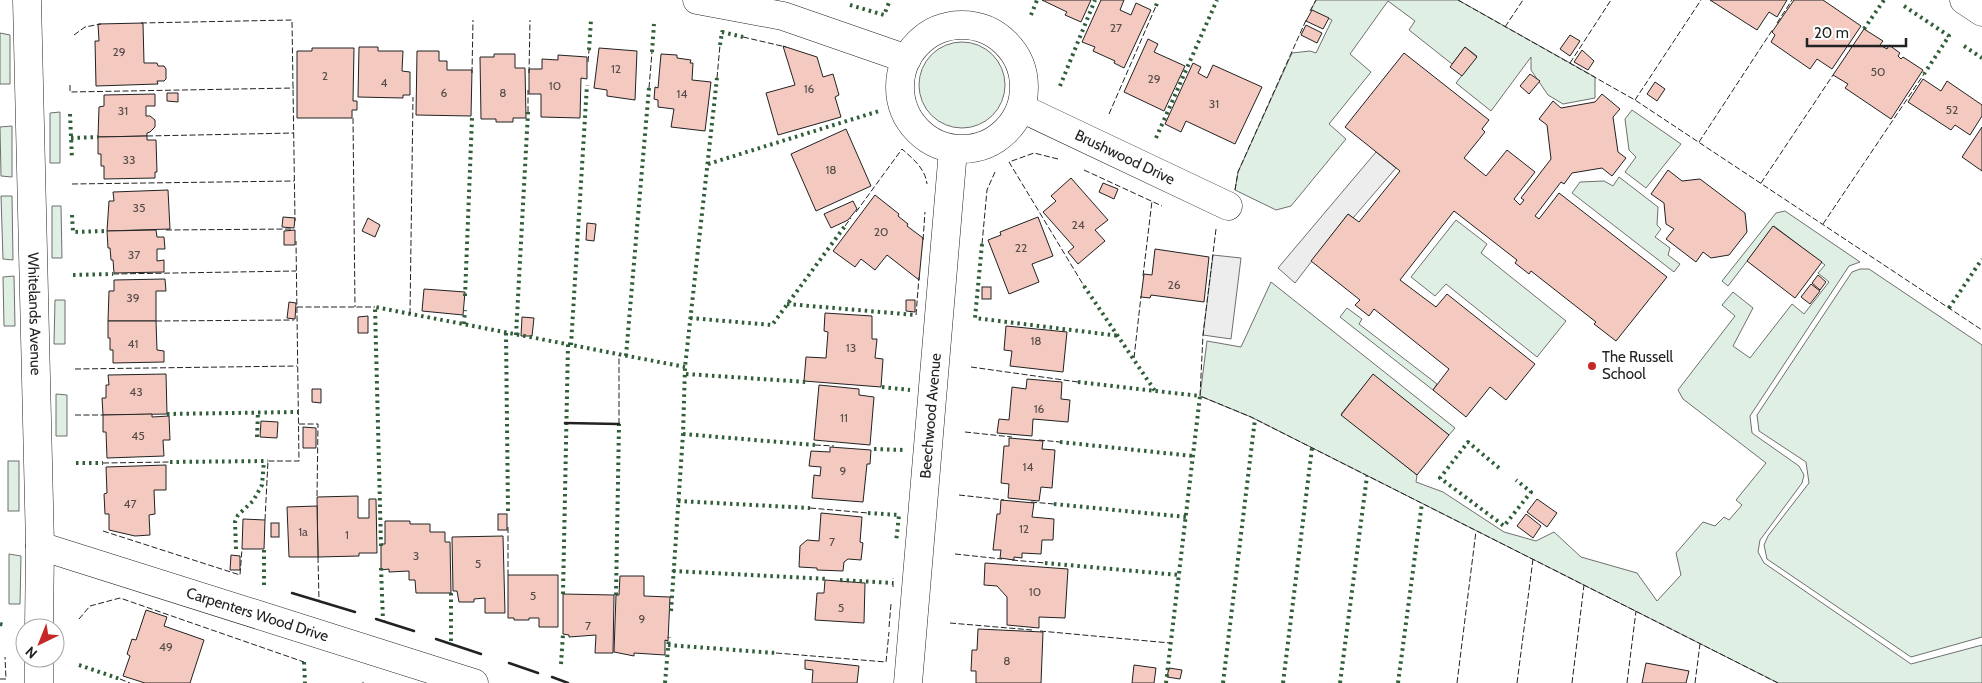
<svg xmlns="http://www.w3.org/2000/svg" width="1982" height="683" viewBox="0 0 1982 683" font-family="Cabin,sans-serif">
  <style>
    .green { fill: #e0efe3; stroke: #6f6f6f }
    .parking { fill: #ededed; stroke: #6f6f6f }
    .building { fill: #f3c9c0; stroke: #222 }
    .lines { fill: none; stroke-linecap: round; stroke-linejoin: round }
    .street-casing { stroke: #222; stroke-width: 29 }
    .street { stroke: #fff; stroke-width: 28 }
    .hedge { stroke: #2f5e38; stroke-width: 4; stroke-dasharray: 2.5 4; stroke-linecap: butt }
    .fence { stroke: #222; stroke-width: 1; stroke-dasharray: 6 2.5; stroke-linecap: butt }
    .wall { stroke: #222; stroke-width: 2.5 }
    .poi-dot { fill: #c62828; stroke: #fff; stroke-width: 2 }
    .labels { text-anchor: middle; stroke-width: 4; stroke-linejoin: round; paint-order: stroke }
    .number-label { font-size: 12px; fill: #564c4a }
    .street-label { font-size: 15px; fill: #222; stroke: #fff }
    .poi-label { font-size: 15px; fill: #222; stroke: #fff; text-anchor: start }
  </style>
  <rect width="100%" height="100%" fill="#fff"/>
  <g class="green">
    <polygon points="1316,0 1458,0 1595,77 1595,98 1563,104 1548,95 1531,70 1531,57 1491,111 1456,83 1477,56 1465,47 1452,64 1409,30 1415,21 1388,1 1350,54 1371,72 1329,124 1346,139 1291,206 1276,210 1235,190 1238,172 1292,53 1310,51 1316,53 1332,20 1311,10"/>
    <polygon points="0,33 10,35 10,84 0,84"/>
    <circle cx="962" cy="85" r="43"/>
    <polygon points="1632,110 1681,144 1646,188 1625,172 1636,157 1629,150 1625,119"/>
    <polygon points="60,112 60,163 50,163 50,113"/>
    <polygon points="12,126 12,177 1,176 0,127"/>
    <polygon points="1619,177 1658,207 1657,225 1661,229 1655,237 1670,248 1668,255 1680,264 1674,272 1572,193 1580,182 1604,181 1613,186"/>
    <polygon points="1,196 12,196 13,260 3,259"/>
    <polygon points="52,206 61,206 62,258 52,258"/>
    <polygon points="1785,211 1860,262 1849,266 1750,416 1752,433 1799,466 1804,475 1802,483 1760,540 1758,552 1764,563 1911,664 1982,645 1982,683 1778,683 1251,417 1200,396 1207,341 1241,347 1271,282 1455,428 1449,435 1373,375 1341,414 1417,475 1416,482 1443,492 1504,532 1536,541 1554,532 1581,557 1637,573 1657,601 1681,575 1676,553 1703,522 1715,526 1724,517 1729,520 1742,505 1736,500 1766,463 1683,399 1678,390 1735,316 1722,305 1733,292 1753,308 1733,346 1750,358 1792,304 1804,314 1829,282 1818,273 1825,265 1774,226 1728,286 1722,281 1776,213"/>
    <polygon points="1456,220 1487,244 1481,253 1566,321 1537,357 1446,284 1435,296 1411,277"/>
    <polygon points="1860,269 1869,269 1982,345 1982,637 1911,657 1767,559 1764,545 1768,536 1809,483 1806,462 1759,431 1757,415 1852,272"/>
    <polygon points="14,276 15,326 4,326 3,277"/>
    <polygon points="55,300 65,300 65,344 54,344"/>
    <polygon points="1347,308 1362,319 1359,324 1437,384 1433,390 1340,317"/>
    <polygon points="56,394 67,395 67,436 56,436"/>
    <rect x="8" y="461" width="11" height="50"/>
    <polygon points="9,554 21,556 20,604 9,604"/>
  </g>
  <g class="parking">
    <polygon points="1376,152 1396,168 1353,218 1348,214 1295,283 1278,268"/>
    <polygon points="1213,255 1241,258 1231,339 1203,335"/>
  </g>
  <g class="building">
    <polygon points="1042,0 1091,0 1081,22 1065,15 1067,12"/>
    <polygon points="1101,0 1124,0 1120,10 1131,15 1136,3 1151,10 1124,68 1114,63 1115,61 1093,51 1095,47 1082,42"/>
    <polygon points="1710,0 1787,0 1777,17 1769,12 1757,30"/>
    <polygon points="1794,0 1823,0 1861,26 1832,69 1817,59 1810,69 1771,42 1775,35 1772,32"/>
    <polygon points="1312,10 1329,18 1323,29 1306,21"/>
    <polygon points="143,23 144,63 157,63 158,66 164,66 166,69 166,79 164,81 157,81 158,84 96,86 95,41 99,41 98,24"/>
    <polygon points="1306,25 1322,33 1317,43 1301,35"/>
    <polygon points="1864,29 1883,41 1880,45 1887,49 1889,45 1900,53 1898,56 1901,59 1903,57 1923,70 1891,119 1845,88 1848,84 1833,75"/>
    <polygon points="1570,35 1580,41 1570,56 1560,49"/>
    <polygon points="1148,39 1158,44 1154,52 1185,66 1164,111 1124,92"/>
    <polygon points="783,46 817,57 823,77 833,74 839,95 835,97 841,117 778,135 766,93 795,85"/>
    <polygon points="359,47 378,47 378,51 403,51 402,71 410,72 410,95 403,95 403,98 358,97"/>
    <polygon points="1465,47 1477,57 1462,76 1450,67"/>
    <polygon points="312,48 354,48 353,101 357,101 357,110 352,110 352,118 297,118 297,51 312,51"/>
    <polygon points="599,48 637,51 635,100 607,96 607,90 594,88"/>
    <polygon points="1582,50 1594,61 1588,70 1574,62"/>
    <polygon points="417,51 439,51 439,61 447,61 447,70 472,70 471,116 416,115"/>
    <polygon points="1404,53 1489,120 1482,129 1485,132 1464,158 1486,176 1507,150 1535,172 1514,199 1520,205 1524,200 1521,198 1551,159 1547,125 1539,119 1553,101 1561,108 1595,102 1602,94 1620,109 1613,117 1618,152 1626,158 1612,176 1602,168 1572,173 1564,184 1561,182 1535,216 1539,219 1559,193 1667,277 1616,341 1594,324 1596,322 1531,271 1529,274 1515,263 1517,260 1454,211 1400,280 1436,307 1447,294 1535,364 1506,400 1490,387 1466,417 1433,390 1449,369 1374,309 1369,316 1355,305 1360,300 1311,261 1348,214 1359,222 1400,171 1345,127"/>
    <polygon points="494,54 515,54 515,68 525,68 526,118 513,118 513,122 496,122 496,119 481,119 480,57 494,57"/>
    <polygon points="661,54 677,55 677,58 691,60 690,63 693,63 692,80 711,82 705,131 671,127 674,109 658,107 658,100 654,99 655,87 658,88"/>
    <polygon points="558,55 587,57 587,79 581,78 580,118 541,117 541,94 529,94 529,69 542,69 542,59 558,60"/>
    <polygon points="1193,63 1201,67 1198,73 1207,78 1213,65 1262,87 1235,144 1186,121 1181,132 1165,124"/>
    <polygon points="1530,74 1540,81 1529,94 1520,86"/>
    <polygon points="1923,79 1941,91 1947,81 1982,105 1982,116 1970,135 1955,125 1951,130 1908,102"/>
    <polygon points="1655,82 1665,89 1657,101 1647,94"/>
    <polygon points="167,93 178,93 178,102 167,101"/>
    <polygon points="155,94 155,106 146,106 146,116 150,116 155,120 155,127 150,132 147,133 147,136 98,137 99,107 104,106 104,95"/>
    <polygon points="1982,127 1982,171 1962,157"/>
    <polygon points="846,129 871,186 816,211 791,154"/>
    <polygon points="147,136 147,140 156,140 157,172 155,172 155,178 104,179 104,166 101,166 101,154 98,154 98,137"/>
    <polygon points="1668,170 1682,181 1700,179 1745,213 1747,232 1729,255 1711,258 1703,252 1696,262 1666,239 1674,229 1666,224 1664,203 1651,194"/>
    <polygon points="1071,178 1108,220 1095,230 1105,241 1078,264 1068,252 1074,247 1043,212 1056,201 1051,196"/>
    <polygon points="1103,183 1118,189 1114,199 1099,192"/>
    <polygon points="168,190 170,229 107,231 109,201 114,201 113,192"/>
    <polygon points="875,195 899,214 898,216 908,224 907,226 923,238 919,280 887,255 875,270 861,259 855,267 833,251"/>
    <polygon points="853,201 857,209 848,220 831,228 824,214"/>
    <polygon points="283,217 295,218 294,228 282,227"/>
    <polygon points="1038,217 1053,256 1032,264 1039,282 1009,294 988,240 1001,235 1000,232"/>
    <polygon points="368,218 380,225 375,237 362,231"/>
    <polygon points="587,223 596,224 594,241 586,240"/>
    <polygon points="1773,226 1822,262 1795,298 1747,261"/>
    <polygon points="156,230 157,237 164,237 165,249 157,249 157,261 164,260 164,272 114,273 113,260 111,260 110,248 108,248 107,231"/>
    <polygon points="295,230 295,245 284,245 284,231"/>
    <polygon points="1155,249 1209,257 1204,302 1151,295 1150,298 1141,297 1144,274 1152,275"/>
    <polygon points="1818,275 1826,282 1820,290 1812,283"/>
    <polygon points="165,279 166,291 156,291 156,321 108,321 109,291 114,291 114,280"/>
    <polygon points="1811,284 1820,291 1810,304 1801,297"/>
    <rect x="982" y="287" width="9" height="12"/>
    <polygon points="424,289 465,292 463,315 422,311"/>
    <polygon points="906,300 915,300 915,312 906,311"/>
    <polygon points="289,302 296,303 295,319 287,318"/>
    <polygon points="825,313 872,316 872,339 877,339 875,358 883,359 881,387 804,381 806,357 826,358 828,332 824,331"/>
    <polygon points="368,316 368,333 358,333 358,317"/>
    <polygon points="522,317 534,318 532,336 521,336"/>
    <polygon points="108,321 156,321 157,350 164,351 164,362 113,363 113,350 110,350 110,338 108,338"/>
    <polygon points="1006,326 1067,332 1063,372 1010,366 1012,351 1004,350"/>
    <polygon points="166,374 167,414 103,415 102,398 106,398 106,385 109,385 108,375"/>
    <polygon points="1373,374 1449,435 1417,475 1341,415"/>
    <polygon points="1027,379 1062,382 1061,399 1070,400 1068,422 1033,419 1032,436 997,433 999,419 1009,420 1012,387 1026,389"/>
    <polygon points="819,385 859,389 859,395 874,397 870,445 814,440"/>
    <polygon points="312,389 321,389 321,403 312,402"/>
    <polygon points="152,414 152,417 169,416 170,440 163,440 164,456 107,458 106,432 103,432 103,415"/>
    <polygon points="261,421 278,422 277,438 260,437"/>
    <polygon points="303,427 316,428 316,448 303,448"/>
    <polygon points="1009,438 1043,441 1042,449 1055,450 1052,488 1041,487 1039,501 1008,498 1009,484 1001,483 1004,446 1009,446"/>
    <polygon points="830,447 871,450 870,464 867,464 863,502 812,498 814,475 820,476 821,467 809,466 811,451 830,452"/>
    <polygon points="166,465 166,490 154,490 155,514 149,515 150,535 135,536 109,530 109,514 105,514 104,494 107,493 106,467"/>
    <polygon points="358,496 358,518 369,518 369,499 376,499 377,553 359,553 359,556 318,557 317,497"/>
    <polygon points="1537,499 1557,513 1547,527 1527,512"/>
    <polygon points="1001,500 1034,503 1032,517 1054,519 1053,540 1042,540 1041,554 1022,553 1022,558 1014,557 1014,560 1000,558 1001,550 993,550 997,514 1000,514"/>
    <polygon points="317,506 318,557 289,557 287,507"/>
    <polygon points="821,513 862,517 860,542 863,543 861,560 848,559 844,562 843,571 817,570 817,568 799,567 800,546 807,540 819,541"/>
    <rect x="498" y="514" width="9" height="16"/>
    <polygon points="1526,514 1541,526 1533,538 1517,526"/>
    <polygon points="243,519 265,520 264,549 242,549"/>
    <polygon points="385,521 410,521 410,524 430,524 430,532 445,532 445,542 450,542 451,593 416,593 415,580 409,580 409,571 389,572 389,569 381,570 381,544 385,544"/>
    <rect x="271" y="523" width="8" height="14"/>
    <polygon points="503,536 505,613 485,613 485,598 474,599 474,602 459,602 457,591 453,591 452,537"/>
    <polygon points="231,555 240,556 240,570 230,570"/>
    <polygon points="985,563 1068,569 1065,618 1039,617 1039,628 1007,625 1007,597 997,586 984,585"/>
    <polygon points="508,575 558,575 558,627 539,627 539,618 529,618 529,620 514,620 514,618 508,618"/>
    <polygon points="620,576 644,576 644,596 670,597 668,641 665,640 665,655 634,653 634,656 614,652 616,595 619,595"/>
    <polygon points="825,580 865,583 864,623 815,620 817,593 824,593"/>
    <polygon points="563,594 614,595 613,653 595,653 596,635 569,637 569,635 563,634"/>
    <polygon points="146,610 167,617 164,626 204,640 190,683 145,683 123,676 130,656 127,654 132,639 136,640"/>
    <polygon points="978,629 1043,632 1041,683 976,683 976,671 971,671 972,650 977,650"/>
    <polygon points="805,660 859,666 857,683 812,683 813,670 805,669"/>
    <polygon points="1646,663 1689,671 1686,683 1642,683"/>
    <polygon points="1134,665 1156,668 1154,683 1132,683"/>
    <polygon points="1169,668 1182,670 1180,679 1167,677"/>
  </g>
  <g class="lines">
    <g class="street-casing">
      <g id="street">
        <path id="s1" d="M27,0l13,546 -1,82"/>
        <polyline points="697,0 783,16 907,59"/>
        <polyline points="1964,0 1982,12"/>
        <circle cx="962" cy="87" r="62"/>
        <path id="s2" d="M1021,108l207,98"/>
        <path id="s3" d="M40,546l434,137"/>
        <polyline points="39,683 39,658"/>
        <path id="s4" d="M908,683l45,-533"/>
      </g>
    </g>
    <use href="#street" class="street"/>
    <g class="hedge">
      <polyline points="850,5 884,15 890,0"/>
      <polyline points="1156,6 1158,0"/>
      <polyline points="1904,6 1949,36 1924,74"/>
      <polyline points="1031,15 1037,0"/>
      <polyline points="1864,29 1884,0"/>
      <polyline points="720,45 722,32 743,37"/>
      <polyline points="1964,46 1982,58"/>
      <polyline points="589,50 591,20"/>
      <polyline points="652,52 654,24"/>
      <polyline points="1060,86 1095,0"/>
      <polyline points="70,114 72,159"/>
      <polyline points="71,138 98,137"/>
      <polyline points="1156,138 1217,0"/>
      <polyline points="708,164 879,111"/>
      <polyline points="72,215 73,232 107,231"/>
      <polyline points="982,244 975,318 1120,336"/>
      <polyline points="73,275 113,274"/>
      <polyline points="1084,286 1155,391"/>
      <polyline points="465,296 472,118"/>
      <polyline points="787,304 916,315"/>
      <polyline points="1949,308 1982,259"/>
      <polyline points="690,318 772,325 845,226"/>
      <polyline points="464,324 465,310"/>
      <polyline points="506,333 508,511"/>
      <polyline points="516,335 528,112"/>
      <polyline points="571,345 587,85"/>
      <polyline points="626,356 649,88"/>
      <polyline points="686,374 807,382"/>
      <polyline points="1078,382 1200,396 1166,683"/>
      <polyline points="882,387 910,390"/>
      <polyline points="167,414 298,412"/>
      <polyline points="683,434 815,445"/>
      <polyline points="257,437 258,412"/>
      <polyline points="1060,442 1193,456"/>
      <polyline points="874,449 904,450"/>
      <polyline points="170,462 268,461"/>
      <polyline points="76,463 103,463"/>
      <polyline points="1499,468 1468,442 1440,478 1504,526 1531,492 1516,480"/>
      <polyline points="678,501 810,508"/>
      <polyline points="1054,504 1186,517"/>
      <polyline points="868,513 899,515 896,542"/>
      <polyline points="381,546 375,307 685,367"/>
      <polyline points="236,549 235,522 238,515 253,501 262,485 264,461"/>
      <polyline points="1045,563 1179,575"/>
      <polyline points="381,568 383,621"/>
      <polyline points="673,571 828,579"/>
      <polyline points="840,580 893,583"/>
      <polyline points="264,585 264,549"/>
      <polyline points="451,593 451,644"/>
      <polyline points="563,594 568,344"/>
      <polyline points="616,595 619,424"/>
      <polyline points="671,611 683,434 685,367 717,78"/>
      <polyline points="0,624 4,625"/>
      <polyline points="668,645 776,653"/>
      <polyline points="304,662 305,683"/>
      <polyline points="561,664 563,634"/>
      <polyline points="79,665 120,679"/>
      <polyline points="665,683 669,637"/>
      <polyline points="1223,683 1255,419"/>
      <polyline points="1283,683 1312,448"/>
      <polyline points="1340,683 1367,476"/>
      <polyline points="1398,683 1422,503"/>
    </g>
    <g class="fence">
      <polyline points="1458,0 1635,100 1982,330"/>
      <polyline points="1310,11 1316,0"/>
      <polyline points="141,23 292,20 295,221"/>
      <polyline points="1777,23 1792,0"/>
      <polyline points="1505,27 1523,0"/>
      <polyline points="74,35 85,27 101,24"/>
      <polyline points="743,37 786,47"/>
      <polyline points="588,62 589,50"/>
      <polyline points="1570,63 1611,0"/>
      <polyline points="472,73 473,20"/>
      <polyline points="529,73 530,20"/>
      <polyline points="717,78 720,45"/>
      <polyline points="70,85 70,92 294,88"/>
      <polyline points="649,88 652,52"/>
      <polyline points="1635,100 1701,0"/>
      <polyline points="528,112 528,90"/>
      <polyline points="1109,114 1156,6"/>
      <polyline points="353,118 355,307"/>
      <polyline points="147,136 294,133"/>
      <polyline points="1699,142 1773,29"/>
      <polyline points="1058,159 1034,153 1009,162 1084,286"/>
      <polyline points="1084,170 1162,206"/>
      <polyline points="1761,183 1833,75"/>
      <polyline points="72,184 294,181"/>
      <polyline points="1235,190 1238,172 1307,18"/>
      <path d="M856,212l46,-63c11,10 23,19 25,35"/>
      <polyline points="1823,224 1924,74"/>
      <polyline points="845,226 851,218"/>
      <polyline points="1216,229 1203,335 1200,396 1251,417 1778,683"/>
      <polyline points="166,230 291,229"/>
      <polyline points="923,240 925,212"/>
      <polyline points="982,244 987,190 995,172"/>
      <polyline points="113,274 296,271"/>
      <polyline points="1143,276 1152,201"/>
      <polyline points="297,307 375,307"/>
      <polyline points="410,314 413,97"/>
      <polyline points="916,315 919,277"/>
      <polyline points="156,321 294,320"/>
      <polyline points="1134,358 1141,296"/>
      <polyline points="971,367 1078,382"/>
      <polyline points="75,369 297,366"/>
      <polyline points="75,415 103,415"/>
      <polyline points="299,424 318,424 317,497"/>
      <polyline points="619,424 619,355"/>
      <polyline points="965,432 1012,437"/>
      <polyline points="1039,440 1060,442"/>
      <polyline points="815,445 834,446"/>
      <polyline points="103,463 170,462"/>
      <polyline points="959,495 1004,500"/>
      <polyline points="1031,502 1054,504"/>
      <polyline points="810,508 868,513"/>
      <polyline points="265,520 268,461 299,461 296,241"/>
      <polyline points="508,527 508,575"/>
      <polyline points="103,531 240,575 242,549"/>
      <polyline points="955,554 1002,559"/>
      <polyline points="318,557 319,600"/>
      <polyline points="1012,560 1045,563"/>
      <polyline points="893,587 893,578"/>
      <polyline points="79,619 90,606 120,598 304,662"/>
      <polyline points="950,623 1032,630"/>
      <polyline points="889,627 891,604"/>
      <polyline points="1040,631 1170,643"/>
      <polyline points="776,653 886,662 889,632"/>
      <polyline points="0,679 6,679 5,657"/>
      <polyline points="120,679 130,683"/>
      <polyline points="363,683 363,682"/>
      <polyline points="1457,683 1476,531"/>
      <polyline points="1517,683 1533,559"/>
      <polyline points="1572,683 1584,585"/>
      <polyline points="1627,683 1636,611"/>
      <polyline points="1695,683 1700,644"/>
    </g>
    <g class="wall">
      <polyline points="565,423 619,424"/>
      <polyline points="292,593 355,612"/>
      <polyline points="376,619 414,631"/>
      <polyline points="436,639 481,654"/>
      <polyline points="509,663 538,673"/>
      <polyline points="552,677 568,683"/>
    </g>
  </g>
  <circle class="poi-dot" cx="1592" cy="366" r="5"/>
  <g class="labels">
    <g class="number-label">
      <text x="1116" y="32">27</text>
      <text x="119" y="56">29</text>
      <text x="616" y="73">12</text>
      <text x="1878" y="76">50</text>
      <text x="325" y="80">2</text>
      <text x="1154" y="83">29</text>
      <text x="384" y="87">4</text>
      <text x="555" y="90">10</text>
      <text x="809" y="93">16</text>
      <text x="444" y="97">6</text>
      <text x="503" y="97">8</text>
      <text x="682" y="98">14</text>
      <text x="1214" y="108">31</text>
      <text x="1952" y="114">52</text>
      <text x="123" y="115">31</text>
      <text x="129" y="164">33</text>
      <text x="831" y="174">18</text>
      <text x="139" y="212">35</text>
      <text x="1078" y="229">24</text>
      <text x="881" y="236">20</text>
      <text x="1021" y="252">22</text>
      <text x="134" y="259">37</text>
      <text x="1174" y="289">26</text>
      <text x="133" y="302">39</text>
      <text x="1036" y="345">18</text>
      <text x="133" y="348">41</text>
      <text x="851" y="352">13</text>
      <text x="136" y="396">43</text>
      <text x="1039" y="413">16</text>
      <text x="844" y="422">11</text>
      <text x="138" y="440">45</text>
      <text x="1028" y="471">14</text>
      <text x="843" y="475">9</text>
      <text x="130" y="508">47</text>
      <text x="1024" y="533">12</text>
      <text x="303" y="536">1a</text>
      <text x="347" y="539">1</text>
      <text x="832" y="546">7</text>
      <text x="416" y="560">3</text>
      <text x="478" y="568">5</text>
      <text x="1035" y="596">10</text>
      <text x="533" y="600">5</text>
      <text x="841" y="612">5</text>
      <text x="642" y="623">9</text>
      <text x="588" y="630">7</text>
      <text x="166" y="651">49</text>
      <text x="1007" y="665">8</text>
    </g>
    <g class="street-label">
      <text dy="5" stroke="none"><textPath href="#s2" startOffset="115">Brushwood Drive</textPath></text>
      <text dy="5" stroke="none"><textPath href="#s1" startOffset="314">Whitelands Avenue</textPath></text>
      <text dy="5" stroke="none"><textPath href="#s4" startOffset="268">Beechwood Avenue</textPath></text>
      <text dy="5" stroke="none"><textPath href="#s3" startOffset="228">Carpenters Wood Drive</textPath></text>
    </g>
    <g class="poi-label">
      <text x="1602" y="362">The Russell<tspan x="1602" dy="17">School</tspan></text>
    </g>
  </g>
  <g transform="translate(40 643) rotate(223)"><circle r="24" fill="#ffffff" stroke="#a7a7a7"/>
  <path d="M0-4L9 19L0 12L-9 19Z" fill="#c62828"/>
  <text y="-8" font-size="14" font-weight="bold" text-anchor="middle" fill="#222222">N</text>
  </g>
  <path d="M1807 38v8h99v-8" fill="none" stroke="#222222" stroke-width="2.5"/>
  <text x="1814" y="38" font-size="15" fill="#222222" stroke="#ffffff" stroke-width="4" paint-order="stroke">20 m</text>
</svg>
